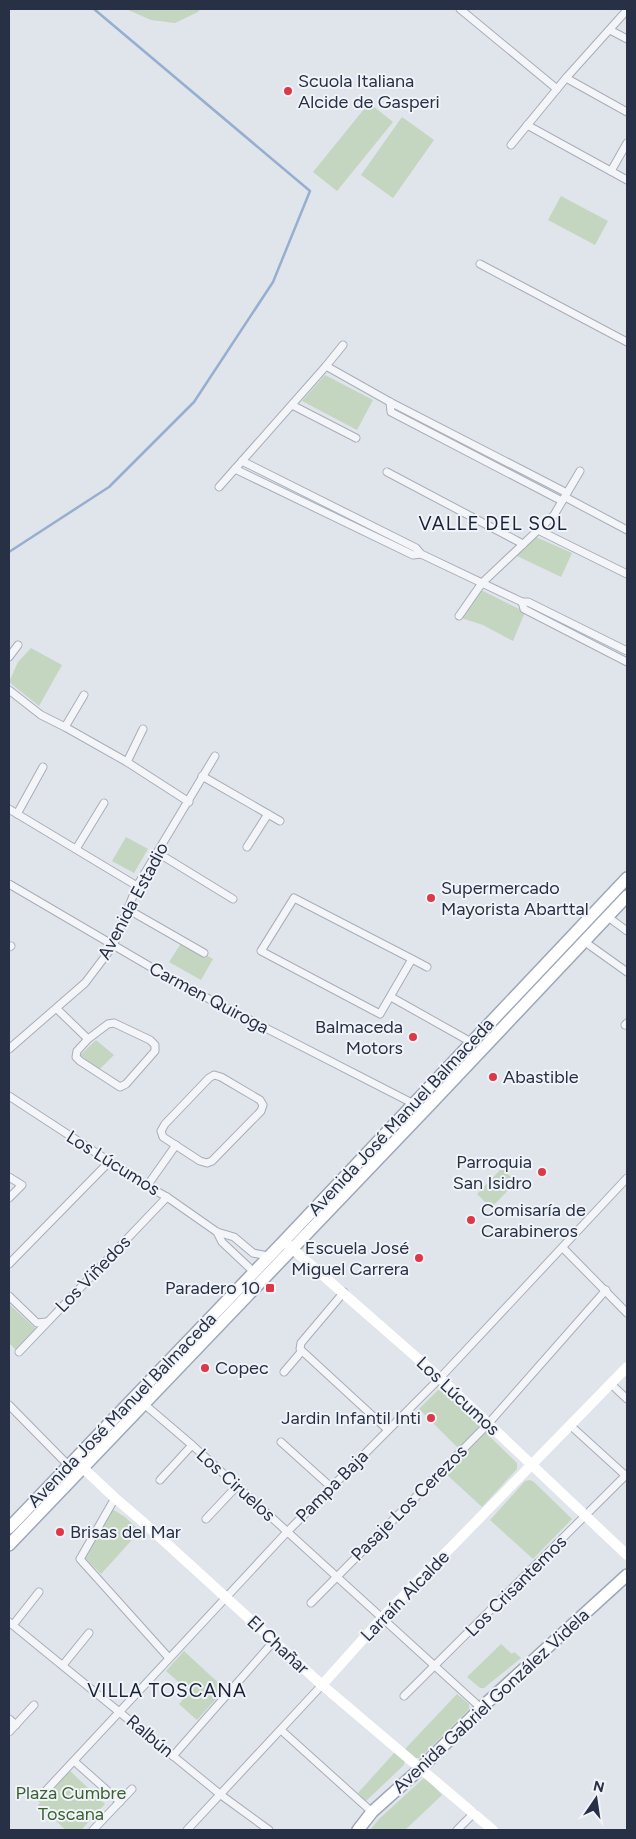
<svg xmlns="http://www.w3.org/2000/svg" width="636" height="1839" viewBox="0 0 636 1839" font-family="Figtree,sans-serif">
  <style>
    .green { fill: #c4d6c0 }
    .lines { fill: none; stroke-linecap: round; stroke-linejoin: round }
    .stream { stroke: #97afcf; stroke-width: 2.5 }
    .street-casing { stroke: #a8aeb9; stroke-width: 9 }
    .primary-casing { stroke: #9ea7b8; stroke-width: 14 }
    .street { stroke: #f4f5f8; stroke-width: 7 }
    .secondary { stroke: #fff; stroke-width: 10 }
    .primary { stroke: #fff; stroke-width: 11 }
    .poi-dot { fill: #dd3847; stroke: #f0f3f8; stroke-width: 2 }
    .labels { text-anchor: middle; stroke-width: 4; stroke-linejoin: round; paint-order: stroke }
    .poi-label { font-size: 18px; fill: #273044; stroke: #f0f3f8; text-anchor: start }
    .street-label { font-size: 18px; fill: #273044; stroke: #f0f3f8 }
    .park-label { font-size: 18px; fill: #396132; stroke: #f0f3f8 }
    .neighbourhood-label { font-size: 19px; letter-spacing: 1px; fill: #192135; stroke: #f0f3f8 }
  </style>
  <rect width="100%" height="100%" fill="#e0e4eb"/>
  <g class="green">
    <polygon points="126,9 200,9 198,12 175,23 151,20"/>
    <polygon points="369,103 393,122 337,191 313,172"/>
    <polygon points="402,117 434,140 393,198 361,175"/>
    <polygon points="561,196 608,221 595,245 548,220"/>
    <polygon points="325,375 373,400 357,430 302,401"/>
    <polygon points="536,537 572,553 561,577 515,555"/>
    <polygon points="481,590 525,612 513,641 483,625 461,618"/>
    <polygon points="31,648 62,665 39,706 9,682 18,662"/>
    <polygon points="126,837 148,849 134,873 112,861"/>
    <polygon points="182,942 213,959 201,980 169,962"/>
    <polygon points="96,1040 114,1055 99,1070 80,1055"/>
    <polygon points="502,1168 516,1182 491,1208 477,1194"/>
    <polygon points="9,1304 37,1330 17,1351 9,1343"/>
    <polygon points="438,1390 443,1391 517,1463 517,1469 482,1507 445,1473 463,1453 419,1409"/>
    <polygon points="530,1480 534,1482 572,1519 533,1559 490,1520 525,1481"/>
    <polygon points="112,1509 125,1517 140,1531 101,1574 84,1557"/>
    <polygon points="501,1644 512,1654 514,1652 521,1658 484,1688 480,1688 467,1677"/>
    <polygon points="184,1651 225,1689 197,1720 179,1704 190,1692 166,1671"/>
    <polygon points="457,1694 469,1704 469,1709 420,1758 414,1758 405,1749"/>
    <polygon points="395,1752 405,1759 404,1765 366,1801 358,1793"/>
    <polygon points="70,1771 105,1804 81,1830 66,1830 38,1805"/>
    <polygon points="425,1777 442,1795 405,1830 370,1830 379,1819"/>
  </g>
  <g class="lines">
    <polyline class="stream" points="9,552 109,487 194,402 273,282 310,191 94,9"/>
    <g class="street-casing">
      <g id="street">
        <polyline points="460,9 557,89"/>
        <polyline points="610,30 627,39"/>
        <polyline points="566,78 627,112"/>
        <polyline points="527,125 627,180"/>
        <polyline points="511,145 566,78 627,10"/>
        <polyline points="611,171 627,143"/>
        <polyline points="480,264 627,342"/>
        <polyline points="326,366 390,402 567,493"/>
        <polyline points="390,402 391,412 562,501"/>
        <polyline points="292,405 356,438"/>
        <polyline points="242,461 416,548 421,554 522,602 528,602 627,651"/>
        <polyline points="235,469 413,555 421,554"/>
        <polyline points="387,472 523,544"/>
        <polyline points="219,487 326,366 343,345"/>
        <polyline points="565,497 627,530"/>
        <polyline points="538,530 627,574"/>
        <polyline points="522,602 524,609 627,662"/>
        <polyline points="459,616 482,583 554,515 580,471"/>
        <polyline points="9,657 18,645"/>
        <polyline points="9,690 41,715 65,727 127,762 189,802"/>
        <polyline points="65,727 84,695"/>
        <polyline points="127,762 143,729"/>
        <polyline points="202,776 280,821"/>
        <polyline points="9,809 137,886"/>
        <polyline points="17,814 43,767"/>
        <polyline points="247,847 268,814"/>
        <polyline points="76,849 104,803"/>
        <polyline points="158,853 233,899"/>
        <polyline points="9,884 178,983 414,1104"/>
        <polyline points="129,910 204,953"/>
        <polyline points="608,917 627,931"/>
        <polyline points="585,942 627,972"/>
        <polyline points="9,947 11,946"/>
        <polyline points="412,959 380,1014 261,951 294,898 412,959 427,967"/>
        <polyline points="391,997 471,1042"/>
        <polyline points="57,1009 88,1039 77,1051 76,1057 80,1061 120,1087 126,1084 155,1051 155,1045 150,1040 114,1023 108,1024 88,1039"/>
        <polyline points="625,1025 627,1023"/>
        <polyline points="9,1049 85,983 113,946 137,886 215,756"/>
        <polygon points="214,1075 221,1077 260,1100 263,1105 261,1111 212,1161 207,1163 200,1161 163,1137 161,1131 165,1124 209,1078"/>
        <polyline points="9,1096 147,1186 167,1197 217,1232 234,1237 253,1253 268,1256"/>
        <polyline points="9,1177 22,1185 9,1198"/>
        <polyline points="147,1186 176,1145"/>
        <polyline points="217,1232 222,1242 255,1273"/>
        <polyline points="563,1248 627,1313"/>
        <polyline points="9,1264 110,1161"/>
        <polyline points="344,1292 301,1343 300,1349 388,1430"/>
        <polyline points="9,1296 37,1323 46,1322"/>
        <polyline points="19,1352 167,1197"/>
        <polyline points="284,1372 301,1352"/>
        <polyline points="611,1384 627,1399"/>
        <polyline points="144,1404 192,1445 481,1708"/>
        <polyline points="9,1405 69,1466"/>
        <polyline points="571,1426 626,1476"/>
        <polyline points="281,1442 331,1487"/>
        <polyline points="160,1480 192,1445"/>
        <polyline points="115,1498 80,1559 169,1658"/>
        <polyline points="206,1519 237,1486"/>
        <polyline points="311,1603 488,1424 606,1290"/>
        <polyline points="9,1622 221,1795 269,1830"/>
        <polyline points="13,1625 39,1592"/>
        <polyline points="63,1665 89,1633"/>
        <polyline points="404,1696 627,1474"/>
        <polyline points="9,1719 16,1725"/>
        <polyline points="281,1730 372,1812"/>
        <polyline points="9,1732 34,1705"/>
        <polyline points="173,1756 274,1641"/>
        <polyline points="74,1761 120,1802"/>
        <polyline points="40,1797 287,1532 440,1378 627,1178"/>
        <polyline points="93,1830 132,1789"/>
        <polyline points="187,1830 322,1685"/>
        <polyline points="457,1830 474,1813"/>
      </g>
    </g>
    <g class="primary-casing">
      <g id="primary">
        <polyline points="9,1528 284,1241 627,878"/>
        <polyline points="9,1545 426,1109 627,896"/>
        <polyline points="358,1830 372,1812 421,1768 481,1708 627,1575"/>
      </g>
    </g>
    <use href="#street" class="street"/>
    <g class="secondary">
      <polyline points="287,1244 440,1378 627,1555"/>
      <polyline points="81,1461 82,1467 115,1498 142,1521 322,1685 493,1830"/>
      <polyline points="322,1685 382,1618 627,1367"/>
    </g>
    <use href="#primary" class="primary"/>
  </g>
  <g class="poi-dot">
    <circle cx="288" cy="91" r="5"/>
    <circle cx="431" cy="898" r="5"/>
    <circle cx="413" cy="1037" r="5"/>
    <circle cx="493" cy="1077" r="5"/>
    <circle cx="542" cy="1172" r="5"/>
    <circle cx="471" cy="1220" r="5"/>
    <circle cx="419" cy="1258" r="5"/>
    <rect x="265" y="1283" width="10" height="10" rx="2.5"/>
    <circle cx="205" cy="1368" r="5"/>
    <circle cx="431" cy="1418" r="5"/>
    <circle cx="60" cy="1532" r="5"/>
  </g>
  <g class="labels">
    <g class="poi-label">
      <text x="298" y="87">Scuola Italiana<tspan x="298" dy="21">Alcide de Gasperi</tspan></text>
      <text x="441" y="894">Supermercado<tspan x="441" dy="21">Mayorista Abarttal</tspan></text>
      <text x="403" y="1033" text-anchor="end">Balmaceda<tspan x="403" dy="21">Motors</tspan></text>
      <text x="503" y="1083">Abastible</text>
      <text x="532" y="1168" text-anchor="end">Parroquia<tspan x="532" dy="21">San Isidro</tspan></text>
      <text x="481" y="1216">Comisaría de<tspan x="481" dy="21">Carabineros</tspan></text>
      <text x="409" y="1254" text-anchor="end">Escuela José<tspan x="409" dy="21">Miguel Carrera</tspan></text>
      <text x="260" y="1294" text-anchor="end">Paradero 10</text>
      <text x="215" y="1374">Copec</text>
      <text x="421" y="1424" text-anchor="end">Jardin Infantil Inti</text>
      <text x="70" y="1538">Brisas del Mar</text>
    </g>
    <g class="street-label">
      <text transform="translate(133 901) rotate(-62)" y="6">Avenida Estadio</text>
      <text transform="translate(209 998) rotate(28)" y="6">Carmen Quiroga</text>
      <text transform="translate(401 1117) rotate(-47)" y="6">Avenida José Manuel Balmaceda</text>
      <text transform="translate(113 1163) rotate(32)" y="6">Los Lúcumos</text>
      <text transform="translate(93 1274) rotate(-46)" y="6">Los Viñedos</text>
      <text transform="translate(458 1396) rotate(43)" y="6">Los Lúcumos</text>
      <text transform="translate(122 1410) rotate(-46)" y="6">Avenida José Manuel Balmaceda</text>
      <text transform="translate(236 1485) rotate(42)" y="6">Los Ciruelos</text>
      <text transform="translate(332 1486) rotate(-45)" y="6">Pampa Baja</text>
      <text transform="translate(409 1503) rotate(-45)" y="6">Pasaje Los Cerezos</text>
      <text transform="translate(516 1586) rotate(-45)" y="6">Los Crisantemos</text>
      <text transform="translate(405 1596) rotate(-46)" y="6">Larraín Alcalde</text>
      <text transform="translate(278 1645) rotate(43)" y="6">El Chañar</text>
      <text transform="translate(491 1701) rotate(-43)" y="6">Avenida Gabriel González Videla</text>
      <text transform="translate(150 1736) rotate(40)" y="6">Ralbún</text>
    </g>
    <g class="park-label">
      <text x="71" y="1799">Plaza Cumbre<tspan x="71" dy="21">Toscana</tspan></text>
    </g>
    <g class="neighbourhood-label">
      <text x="493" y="530">VALLE DEL SOL</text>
      <text x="167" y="1697">VILLA TOSCANA</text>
    </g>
  </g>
  <rect width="636" height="1839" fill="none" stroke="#273044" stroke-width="20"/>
  <g transform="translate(596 1799) rotate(13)" stroke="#f0f3f8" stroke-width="4" paint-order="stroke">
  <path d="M0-4L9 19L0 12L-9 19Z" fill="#273044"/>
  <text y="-8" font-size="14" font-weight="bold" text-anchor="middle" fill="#273044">N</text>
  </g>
</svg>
